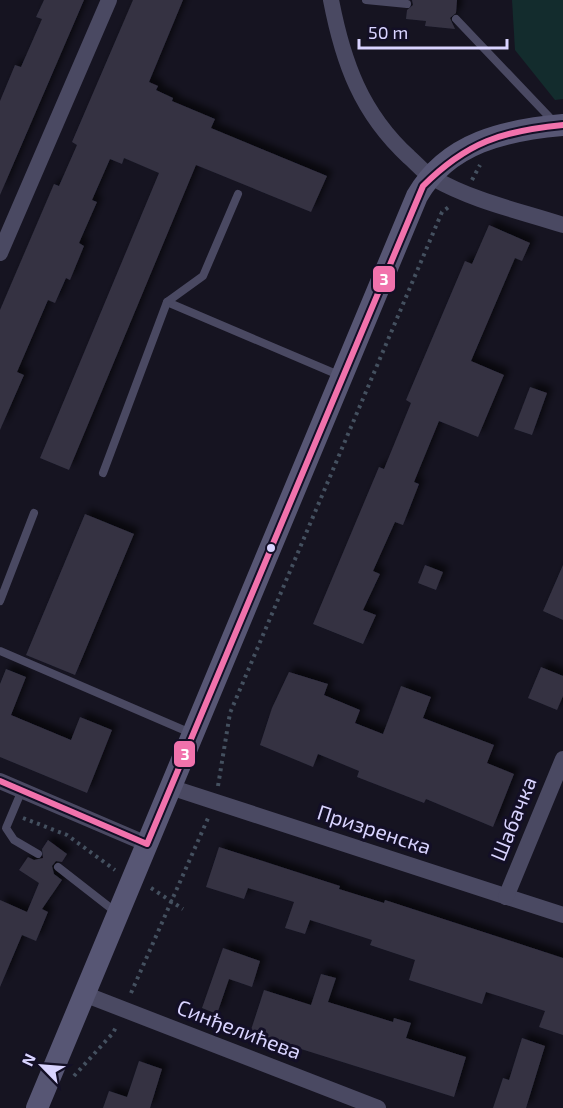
<svg xmlns="http://www.w3.org/2000/svg" width="563" height="1108" viewBox="0 0 563 1108" font-family="'Exo 2',sans-serif">
  <style>
    .green { fill: #132c2d }
    .building { fill: #343243; filter: url(#shadow) }
    .lines { fill: none; stroke-linecap: round; stroke-linejoin: round }
    .path { stroke: #44505f; stroke-width: 4; stroke-dasharray: 3 4.5; stroke-linecap: butt }
    .lane { stroke: #4a4962; stroke-width: 8 }
    .street { stroke: #4a4962; stroke-width: 16 }
    .secondary { stroke: #575674; stroke-width: 22 }
    .bus-1-casing { stroke: #130f26; stroke-width: 10 }
    .bus-1 { stroke: #f172ac; stroke-width: 6 }
    .bus-dot { fill: #d9d4ff; stroke: #130f26; stroke-width: 2 }
    .labels { text-anchor: middle; stroke-width: 6; stroke-linejoin: round; paint-order: stroke }
    .street-label { font-size: 21px; fill: #d9d4ff; stroke: #130f26 }
    .line-badge { stroke: #130f26; stroke-width: 2 }
    .badge-label { font-size: 16px; text-anchor: middle; font-weight: bold; fill: #fff }
  </style>
  <defs>
    <filter id="shadow"><feDropShadow dx="5.5" dy="-5.5" stdDeviation="3" flood-color="#0009"/></filter>
  </defs>
  <rect width="100%" height="100%" fill="#161421"/>
  <polygon class="green" points="512,0 563,0 563,99 555,100 515,50"/>
  <g class="building">
    <polygon points="44,0 84,0 0,195 0,101 15,65 21,67 42,19 36,17"/>
    <polygon points="133,0 183,0 149,82 158,86 156,90 173,98 172,101 215,119 211,128 327,176 311,212 196,165 69,470 40,458 159,173 124,158 122,164 110,159 92,200 97,202 79,243 84,246 70,280 66,278 55,303 48,300 17,372 24,375 0,430 0,310 54,184 59,186 77,145 72,142"/>
    <polygon points="412,0 457,0 456,13 450,18 455,29 425,26 426,21 406,19 407,10 413,5"/>
    <polygon points="489,225 530,243 522,261 515,258 471,361 504,375 478,437 439,421 414,482 419,484 403,525 395,522 373,571 380,574 363,610 376,615 363,644 313,624 379,467 384,469 411,403 406,400 465,261 472,264"/>
    <polygon points="530,387 547,393 532,435 514,429"/>
    <polygon points="85,514 134,534 75,675 26,655"/>
    <polygon points="425,565 443,572 436,590 418,583"/>
    <polygon points="563,565 563,620 543,611"/>
    <polygon points="541,667 563,676 563,696 557,710 528,698"/>
    <polygon points="6,669 26,677 11,715 71,740 80,717 112,730 87,793 0,757 0,684"/>
    <polygon points="289,672 328,684 324,695 360,710 355,723 383,734 401,686 431,697 423,718 494,745 487,763 514,774 493,827 426,799 424,803 357,777 359,771 318,754 313,767 260,745 272,708"/>
    <polygon points="48,840 67,854 62,862 56,861 52,866 54,874 62,880 42,909 48,912 36,941 22,935 0,987 0,900 27,912 39,883 19,870 28,857 34,860 43,858 42,849"/>
    <polygon points="219,847 340,886 339,889 384,903 385,900 563,958 563,1035 539,1027 545,1011 486,992 482,1004 409,980 415,960 370,945 372,940 310,920 305,934 285,928 294,902 248,888 244,899 206,887"/>
    <polygon points="223,948 260,961 252,987 229,979 217,1014 202,1008"/>
    <polygon points="321,974 336,978 328,1002 393,1022 394,1018 411,1023 406,1038 466,1057 454,1097 250,1033 264,990 311,1005"/>
    <polygon points="522,1038 545,1046 526,1108 493,1108 503,1078 509,1080"/>
    <polygon points="139,1061 162,1069 150,1108 103,1108 109,1091 127,1097"/>
  </g>
  <g class="lines">
    <g class="path">
      <polyline points="472,180 480,165"/>
      <polyline points="218,786 230,713 442,212 450,206"/>
      <polyline points="23,818 67,835 115,870"/>
      <polyline points="151,888 183,909"/>
      <polyline points="131,993 209,816"/>
      <polyline points="74,1076 113,1033 117,1025"/>
    </g>
    <g class="lane">
      <polyline points="366,0 407,4"/>
      <polyline points="456,19 555,123"/>
      <polyline points="167,302 341,376"/>
      <polyline points="103,473 167,302 203,276 238,194"/>
      <polyline points="0,601 34,513"/>
      <polyline points="0,651 193,734"/>
      <polyline points="22,790 6,828 14,840 38,854"/>
      <polyline points="58,867 117,913"/>
    </g>
    <g class="street">
      <path d="M331,0c12,62 30,113 78,157 8,7 15,16 24,21 40,23 87,33 130,47"/>
      <polyline points="0,253 109,0"/>
      <polyline points="0,781 147,844"/>
      <polyline points="170,787 563,915"/>
      <polyline points="506,897 563,759"/>
      <polyline points="84,994 378,1108"/>
    </g>
    <path class="secondary" d="M37,1108l380,-912c31,-54 89,-66 146,-71"/>
    <g class="bus-1-casing">
      <path id="bus-1" d="M0,781l147,63 276,-658c44,-44 79,-55 140,-61"/>
    </g>
    <use href="#bus-1" class="bus-1"/>
  </g>
  <circle class="bus-dot" cx="271" cy="548" r="5"/>
  <g class="labels">
    <g class="street-label">
      <text transform="translate(514 819) rotate(-68)" y="7">Шабачка</text>
      <text transform="translate(374 830) rotate(18)" y="7">Призренска</text>
      <text transform="translate(239 1030) rotate(21)" y="7">Синђелићева</text>
    </g>
  </g>
  <g class="line-badge">
    <rect x="372" y="265" width="24" height="28" rx="6" fill="#f172ac"/>
    <rect x="173" y="740" width="23" height="28" rx="6" fill="#f172ac"/>
  </g>
  <g class="badge-label">
    <text x="384" y="285">3</text>
    <text x="185" y="760">3</text>
  </g>
  <g transform="translate(42 1066) rotate(295)" stroke="#130f26" stroke-width="4.5" paint-order="stroke">
  <path d="M0-4.5L10 22L0 15L-10 22Z" fill="#d9d4ff"/>
  <text y="-9" font-size="16" font-weight="bold" text-anchor="middle" fill="#d9d4ff">N</text>
  </g>
  <path d="M359 39v9h148v-9" fill="none" stroke="#d9d4ff" stroke-width="3"/>
  <text x="368" y="39" font-size="18" fill="#d9d4ff" stroke="#130f26" stroke-width="4.5" paint-order="stroke">50 m</text>
</svg>
